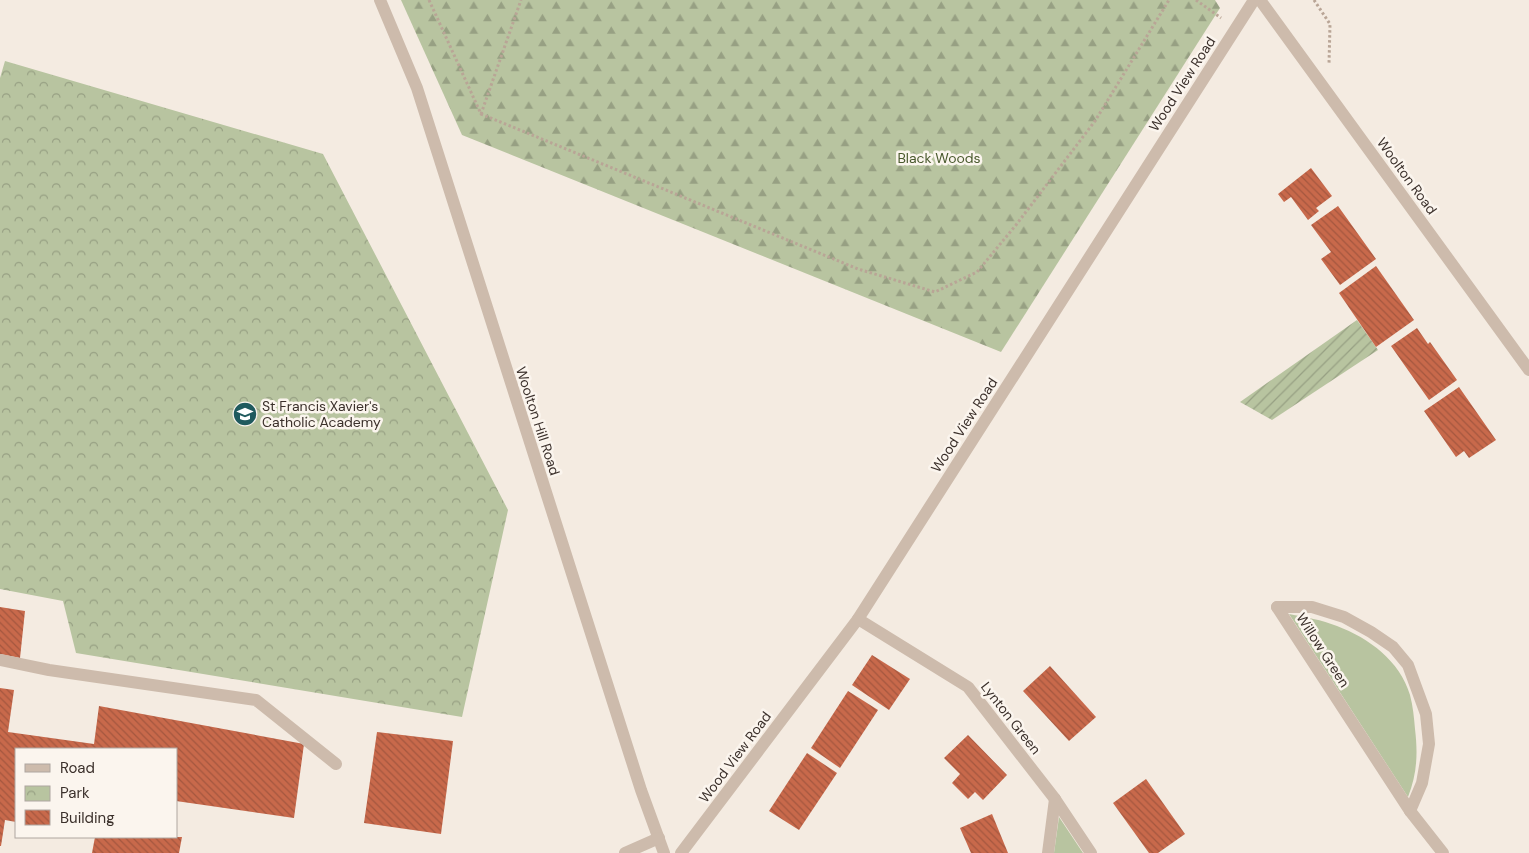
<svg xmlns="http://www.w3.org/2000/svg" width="1529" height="853" viewBox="0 0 1529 853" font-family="'DM Sans',sans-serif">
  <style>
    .grass { fill: #b8c4a0 }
    .forest { fill: url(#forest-firs) }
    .park { fill: url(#park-crowns) }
    .garden { fill: url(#garden-furrows) }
    .building { fill: url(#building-back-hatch) }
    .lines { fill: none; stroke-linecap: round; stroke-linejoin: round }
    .path { stroke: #b9a596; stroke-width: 3; stroke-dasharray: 2.5 2.5; stroke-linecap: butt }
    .minor { stroke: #cdbbac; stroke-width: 12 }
    .labels { text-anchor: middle; stroke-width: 5; stroke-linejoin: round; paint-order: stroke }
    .street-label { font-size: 14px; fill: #3b302b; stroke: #fbf5ee }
    .park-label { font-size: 14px; fill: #4a5a2e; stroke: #fbf5ee }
    .poi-label { font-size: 14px; fill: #3b302b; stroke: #fbf5ee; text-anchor: start }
  </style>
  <defs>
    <pattern id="forest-firs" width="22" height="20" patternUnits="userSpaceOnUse" patternTransform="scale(1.25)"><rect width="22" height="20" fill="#b8c4a0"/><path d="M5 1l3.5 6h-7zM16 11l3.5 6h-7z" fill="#97a083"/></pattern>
    <pattern id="park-crowns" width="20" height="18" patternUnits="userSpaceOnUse" patternTransform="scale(1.25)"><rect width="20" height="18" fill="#b8c4a0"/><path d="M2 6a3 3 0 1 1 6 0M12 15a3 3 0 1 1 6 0" fill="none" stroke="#97a083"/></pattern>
    <pattern id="garden-furrows" width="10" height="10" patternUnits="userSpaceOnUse" patternTransform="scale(1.25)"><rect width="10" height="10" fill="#b8c4a0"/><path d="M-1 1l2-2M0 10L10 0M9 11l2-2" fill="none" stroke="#97a083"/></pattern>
    <pattern id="building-back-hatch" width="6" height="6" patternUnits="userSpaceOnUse" patternTransform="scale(1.25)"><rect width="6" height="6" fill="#c8694b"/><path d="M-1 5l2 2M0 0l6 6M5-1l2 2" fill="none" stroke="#a4573f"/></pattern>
  </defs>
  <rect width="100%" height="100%" fill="#f4ebe1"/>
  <g class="grass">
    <path d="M1289,614c16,3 33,6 48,12 32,12 63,35 73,69 3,11 4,23 5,34 3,25 2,45 -7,68z"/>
    <polygon points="1059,817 1083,853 1054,853"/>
  </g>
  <polygon class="forest" points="401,0 1215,0 1220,8 1001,352 462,135"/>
  <polygon class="park" points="5,61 323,154 508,510 462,717 76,653 63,601 0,589 0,78"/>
  <polygon class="garden" points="1357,320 1378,350 1272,420 1240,402"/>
  <g class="building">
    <polygon points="1311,168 1332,196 1316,208 1319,211 1308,220 1291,197 1284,202 1278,194"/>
    <polygon points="1338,206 1376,259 1340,285 1321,259 1331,252 1311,225"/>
    <polygon points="1376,266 1414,320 1376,347 1339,293"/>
    <polygon points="1417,328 1428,344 1430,342 1457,380 1429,400 1391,346"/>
    <polygon points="1459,387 1496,440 1469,458 1464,451 1456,457 1424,411"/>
    <polygon points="0,607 25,611 20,658 0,654"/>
    <polygon points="872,655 910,679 889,710 852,685"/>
    <polygon points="1050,666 1096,717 1069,741 1023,691"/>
    <polygon points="0,688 14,690 8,732 94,744 99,706 304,744 294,818 176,801 176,749 16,749 16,822 5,820 1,846 0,846"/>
    <polygon points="848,691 878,710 840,768 811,748"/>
    <polygon points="377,732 453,741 441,834 364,823"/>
    <polygon points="968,735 1007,775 983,800 975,792 968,799 952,783 960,774 944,758"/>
    <polygon points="807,753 837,773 799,830 769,811"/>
    <polygon points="1146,779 1185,834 1158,853 1149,853 1113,803"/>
    <polygon points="992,814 1008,853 971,853 960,828"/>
    <polygon points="95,837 182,837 179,853 92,853"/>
  </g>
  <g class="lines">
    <g class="path">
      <polyline points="429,0 481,114 858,269 935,292 977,272 1016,225 1095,121 1169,0"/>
      <polyline points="1196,0 1221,18"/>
      <polyline points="1314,0 1330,24 1329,64"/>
      <polyline points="481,114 521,0"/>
    </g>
    <g class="minor">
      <polyline points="380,0 417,88 641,790 664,853"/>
      <polyline points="1260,0 1529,370"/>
      <polyline points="1277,607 1312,607 1344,617 1371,632 1393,647 1408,665 1426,714 1429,744 1422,783 1410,811"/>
      <polyline points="1277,607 1410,811 1443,853"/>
      <polyline points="858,619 968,687 1055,799 1091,853"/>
      <polyline points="0,660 49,670 256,700 336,764"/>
      <polyline points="625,853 659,838"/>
      <polyline points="681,853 858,619 1254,0"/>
      <polyline points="1048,853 1055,799"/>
    </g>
  </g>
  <defs>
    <g id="school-disc" transform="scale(1.25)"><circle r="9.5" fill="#1f5a5e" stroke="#fbf5ee"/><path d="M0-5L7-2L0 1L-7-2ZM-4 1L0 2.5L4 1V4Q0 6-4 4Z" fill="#fff"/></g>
  </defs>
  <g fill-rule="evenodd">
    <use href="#school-disc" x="245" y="414"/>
  </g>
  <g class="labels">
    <g class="street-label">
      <text transform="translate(1182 84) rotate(-57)" y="5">Wood View Road</text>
      <text transform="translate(1407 176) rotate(54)" y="5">Woolton Road</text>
      <text transform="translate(538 421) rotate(72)" y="5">Woolton Hill Road</text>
      <text transform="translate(964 425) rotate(-57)" y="5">Wood View Road</text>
      <text transform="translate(1323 650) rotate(57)" y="5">Willow Green</text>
      <text transform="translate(1011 718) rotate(52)" y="5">Lynton Green</text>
      <text transform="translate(735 757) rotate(-53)" y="5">Wood View Road</text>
    </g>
    <g class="park-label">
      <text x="939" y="163">Black Woods</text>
    </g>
    <g class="poi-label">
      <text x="262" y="411">St Francis Xavier's<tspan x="262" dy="16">Catholic Academy</tspan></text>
    </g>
  </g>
  <rect x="15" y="748" width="162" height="90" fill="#fbf5ee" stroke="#aea6a0"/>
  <rect x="25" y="764" width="25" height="8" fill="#cdbbac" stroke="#aea6a0"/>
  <text x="60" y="773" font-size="15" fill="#3b302b">Road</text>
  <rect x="25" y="786" width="25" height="15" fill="url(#park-crowns)" stroke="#aea6a0"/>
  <text x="60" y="798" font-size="15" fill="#3b302b">Park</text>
  <rect x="25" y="810" width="25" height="15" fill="url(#building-back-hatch)" stroke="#aea6a0"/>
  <text x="60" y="823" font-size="15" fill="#3b302b">Building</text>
</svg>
